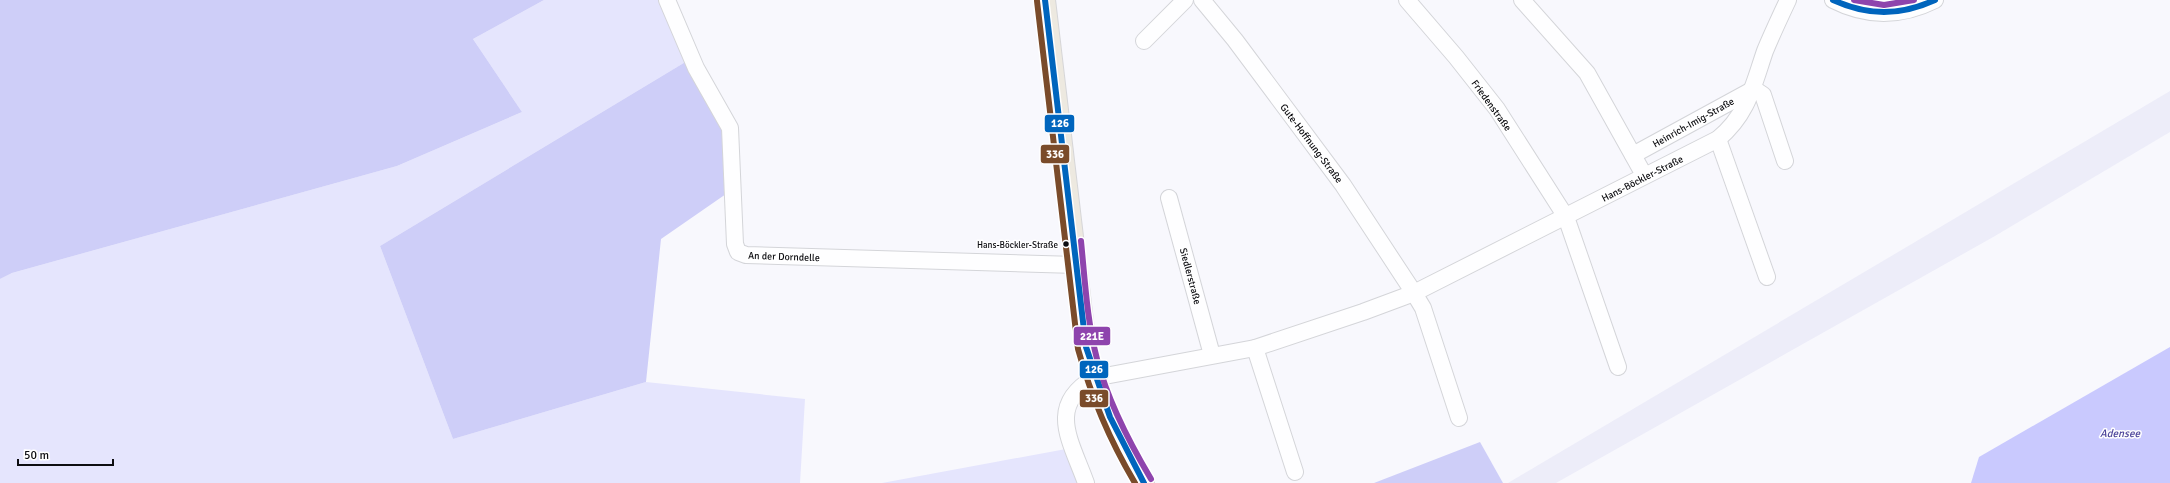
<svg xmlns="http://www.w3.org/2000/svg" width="2170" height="483" viewBox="0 0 2170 483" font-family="Signika,sans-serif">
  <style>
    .built { fill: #ededf9 }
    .green { fill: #e5e5fd }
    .forest { fill: #cecef8 }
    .water { fill: #c9c9fe }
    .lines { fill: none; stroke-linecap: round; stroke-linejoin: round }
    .minor-casing { stroke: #d4d5d9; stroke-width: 18 }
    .major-casing { stroke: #d6d6d8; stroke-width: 22 }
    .minor { stroke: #fefeff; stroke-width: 16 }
    .major { stroke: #ede9e0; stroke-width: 20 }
    .bus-1-casing { stroke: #fff; stroke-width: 9 }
    .bus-2-casing { stroke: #fff; stroke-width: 9 }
    .bus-3-casing { stroke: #fff; stroke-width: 9 }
    .bus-1 { stroke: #0065bd; stroke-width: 6 }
    .bus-2 { stroke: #7a4b2a; stroke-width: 6 }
    .bus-3 { stroke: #8e44ad; stroke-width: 6 }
    .bus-dot { fill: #0d0d11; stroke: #fff; stroke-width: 1.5 }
    .labels { text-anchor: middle; stroke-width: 3; stroke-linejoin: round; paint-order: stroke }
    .bus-label { font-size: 9px; fill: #0d0d11; stroke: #fff; text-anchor: end }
    .street-label { font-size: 10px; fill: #0d0d11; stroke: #fff }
    .water-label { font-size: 11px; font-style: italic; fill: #4e469b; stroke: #fff }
    .line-badge { stroke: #fff; stroke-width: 1.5 }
    .badge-label { font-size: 11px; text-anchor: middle; font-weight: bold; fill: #fff }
  </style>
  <rect width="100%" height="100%" fill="#f8f8fd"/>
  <polygon class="built" points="2170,91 2170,132 1995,236 1556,483 1508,483"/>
  <g class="green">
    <polygon points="544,0 662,0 687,61 380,246 453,439 646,382 805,399 800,483 0,483 0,279 12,273 397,166 522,112 473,39"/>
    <polygon points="1066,449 1078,483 882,483"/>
  </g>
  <g class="forest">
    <polygon points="0,0 544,0 473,39 522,112 397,166 12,273 0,279"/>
    <polygon points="687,61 725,133 726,194 661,239 646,382 453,439 380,246"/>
    <polygon points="1480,442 1503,483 1374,483"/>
  </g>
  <polygon class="water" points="2170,347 2170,483 1971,483 1979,457"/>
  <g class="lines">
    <g class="minor-casing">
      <g id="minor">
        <polyline points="667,0 696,68 730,128 735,244 738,252 746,255 1076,265"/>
        <polyline points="1202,0 1235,40 1343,185 1414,293 1423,308 1459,418"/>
        <polyline points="1407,0 1456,57 1497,109 1566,217 1618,367"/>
        <polyline points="1522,0 1587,73 1644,175"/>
        <path d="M1833,0c35,18 68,17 102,0"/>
        <polyline points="1144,41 1185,0"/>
        <polyline points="1754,89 1763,95 1785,161"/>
        <polyline points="1718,139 1767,277"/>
        <polyline points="1633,155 1754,89"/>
        <polyline points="1169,198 1212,355"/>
        <polyline points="1255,348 1295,472"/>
        <path d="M1086,483c-15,-42 -40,-77 8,-105l161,-30 108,-36 51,-19 304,-154c30,-25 35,-53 47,-88 7,-17 15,-34 23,-51"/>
      </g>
    </g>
    <g class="major-casing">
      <path id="major" d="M1045,0l41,347c12,48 32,93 58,136"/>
    </g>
    <use href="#minor" class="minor"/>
    <use href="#major" class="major"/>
    <g class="bus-1-casing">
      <g id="bus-1">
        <polyline points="1045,0 1086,347 1110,417 1144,483"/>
        <path d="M1833,0c35,16 67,16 102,0"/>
      </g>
    </g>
    <g class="bus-2-casing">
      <path id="bus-2" d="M1037,1l41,348c13,47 32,92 57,134"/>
    </g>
    <g class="bus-3-casing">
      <g id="bus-3">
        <polyline points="1854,0 1884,5 1914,0"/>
        <path d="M1081,241c4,40 6,80 16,118 11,43 32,83 54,120"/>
      </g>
    </g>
    <use href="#bus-1" class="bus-1"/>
    <use href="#bus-2" class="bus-2"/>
    <use href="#bus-3" class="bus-3"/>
  </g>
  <circle class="bus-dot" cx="1066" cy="244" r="3.5"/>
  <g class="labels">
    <g class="bus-label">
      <text x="1058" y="248">Hans-Böckler-Straße</text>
    </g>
    <g class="street-label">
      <text transform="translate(1492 105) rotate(54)" y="4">Friedenstraße</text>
      <text transform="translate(1693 122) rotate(-29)" y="4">Heinrich-Imig-Straße</text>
      <text transform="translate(1312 143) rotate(53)" y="4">Gute-Hoffnung-Straße</text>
      <text transform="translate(1642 178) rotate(-27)" y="4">Hans-Böckler-Straße</text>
      <text transform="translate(784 256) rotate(2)" y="4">An der Dorndelle</text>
      <text transform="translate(1191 276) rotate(75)" y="4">Siedlerstraße</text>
    </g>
    <g class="water-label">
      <text x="2120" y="437">Adensee</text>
    </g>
  </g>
  <g class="line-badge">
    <rect x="1044" y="114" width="31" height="19" rx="4" fill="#0065bd"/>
    <rect x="1040" y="144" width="30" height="20" rx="4" fill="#7a4b2a"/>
    <rect x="1073" y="326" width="38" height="20" rx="4" fill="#8e44ad"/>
    <rect x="1079" y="360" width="30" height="19" rx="4" fill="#0065bd"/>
    <rect x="1079" y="389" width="30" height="19" rx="4" fill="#7a4b2a"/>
  </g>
  <g class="badge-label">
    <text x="1060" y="127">126</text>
    <text x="1055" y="158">336</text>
    <text x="1092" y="340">221E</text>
    <text x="1094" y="373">126</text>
    <text x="1094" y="402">336</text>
  </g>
  <path d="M18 459v6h95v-6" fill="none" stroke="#0d0d11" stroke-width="2"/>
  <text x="24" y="459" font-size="12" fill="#0d0d11" stroke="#ffffff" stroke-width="3" paint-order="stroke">50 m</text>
</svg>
